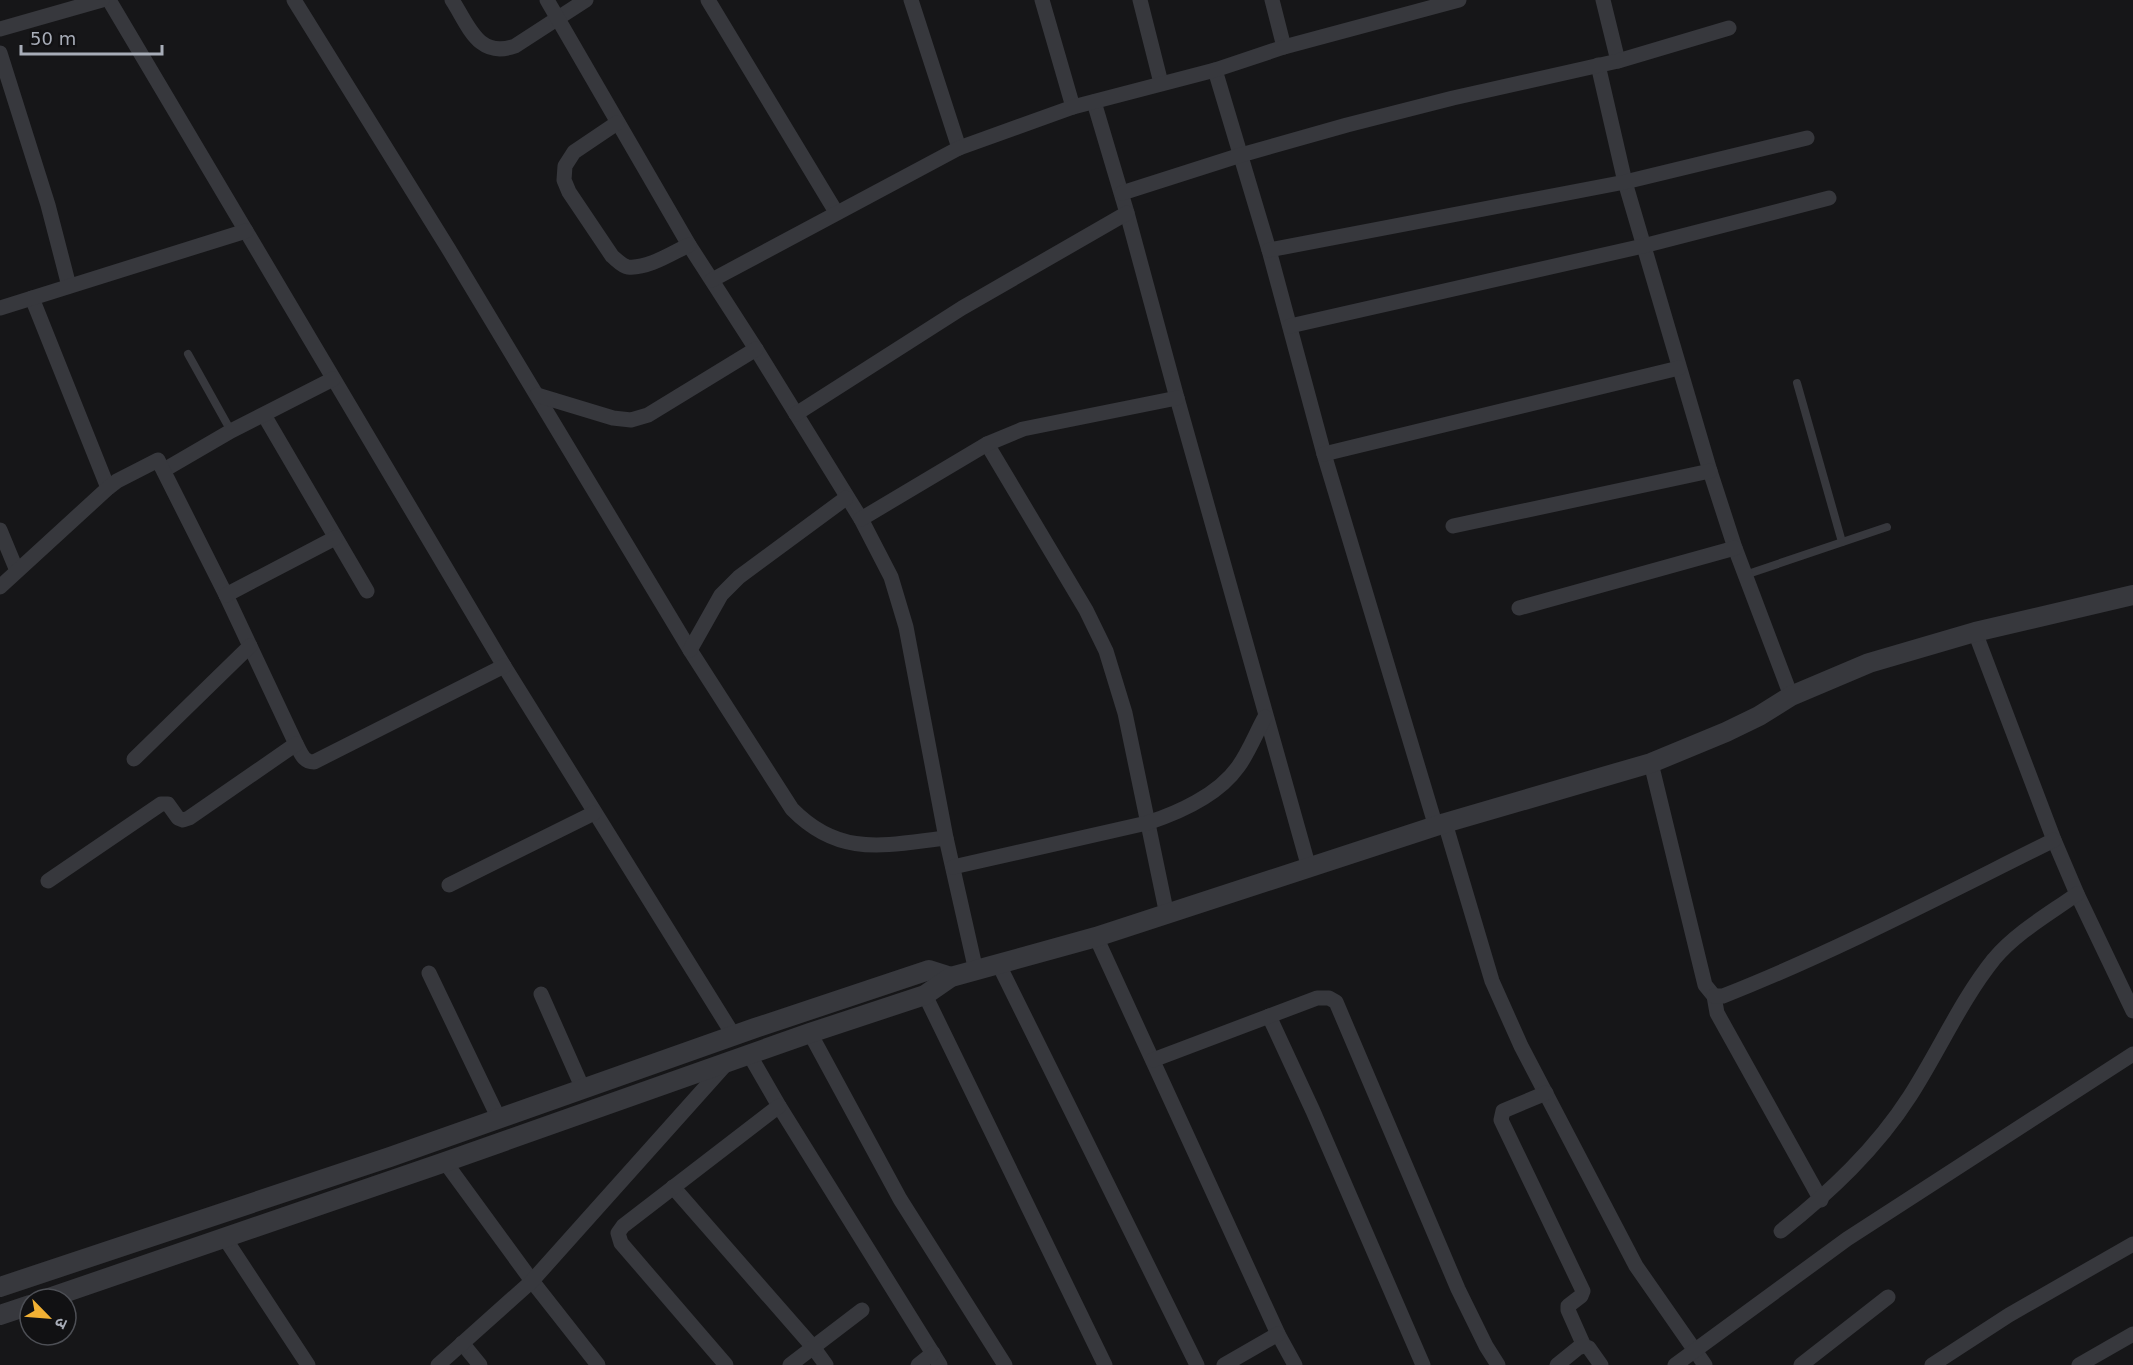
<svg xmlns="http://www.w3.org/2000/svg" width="2133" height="1365" viewBox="0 0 2133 1365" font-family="'DejaVu Sans','Noto Sans Devanagari',sans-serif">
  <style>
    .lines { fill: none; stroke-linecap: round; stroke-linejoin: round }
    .service { stroke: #37383d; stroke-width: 8 }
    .minor { stroke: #37383d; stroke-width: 15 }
    .tertiary { stroke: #37383d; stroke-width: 20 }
  </style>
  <rect width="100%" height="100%" fill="#161618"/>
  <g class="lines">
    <g class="service">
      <polyline points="188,354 231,431"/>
      <polyline points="1797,383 1842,542"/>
      <polyline points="1745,575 1887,527"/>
    </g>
    <g class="minor">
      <polyline points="109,0 504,666 734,1036"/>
      <path d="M294,0l154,248 242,402 102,159c48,49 93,36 154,29"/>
      <path d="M452,0c17,26 26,59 63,46l71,-46"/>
      <polyline points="547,0 689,245 756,349 861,519 891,577 906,627 946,838 976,971"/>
      <polyline points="708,0 836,212"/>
      <polyline points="911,0 959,148"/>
      <polyline points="1042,0 1073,107"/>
      <polyline points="1140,0 1161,83"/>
      <polyline points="1272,0 1284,47"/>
      <polyline points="1603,0 1618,61"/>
      <polyline points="0,29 102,0"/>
      <polyline points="0,53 48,205 69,286"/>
      <polyline points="1598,65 1625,182 1710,471 1735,548 1791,696"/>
      <polyline points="1215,70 1269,250 1324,454 1436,827"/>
      <polyline points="1094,102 1127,213 1177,398 1309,868"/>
      <path d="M617,123l-43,29 -9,14 -1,14 5,12 43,64c5,4 10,10 16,11 20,2 44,-14 61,-22"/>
      <polyline points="1122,193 1241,155 1347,125 1453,98 1618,61 1729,28"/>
      <polyline points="1269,250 1625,182 1807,138"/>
      <polyline points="712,280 959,148 1073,107 1215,70 1284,47 1459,0"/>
      <polyline points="32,298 108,488"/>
      <polyline points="0,308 246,231"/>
      <polyline points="1290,326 1643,246 1829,198"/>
      <polyline points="537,395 613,418 631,420 648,415 756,349"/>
      <polyline points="796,414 962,308 1127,213"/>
      <polyline points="264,415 367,591"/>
      <polyline points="987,444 1086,610 1106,651 1125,713 1167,915"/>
      <polyline points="1324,454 1679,368"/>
      <polyline points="164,470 231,431 333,379"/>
      <polyline points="861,519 987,444 1023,429 1177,398"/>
      <polyline points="1453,526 1710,471"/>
      <polyline points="0,530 17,571"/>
      <path d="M0,587l108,-99 9,-7 41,-21 68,135 70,149c5,9 7,18 18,18l190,-96"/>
      <polyline points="226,595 335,538"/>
      <polyline points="1519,608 1735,548"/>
      <polyline points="1975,632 2054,840 2077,894 2133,1011"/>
      <polyline points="690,650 721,595 739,577 846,498"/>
      <polyline points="134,759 250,646"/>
      <polyline points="1651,763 1705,985 1714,996 1717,1013 1821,1200"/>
      <polyline points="1445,823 1492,981 1521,1046 1636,1266 1705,1365"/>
      <path d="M953,867l194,-44c31,-10 71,-28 91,-56 11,-15 18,-34 27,-50"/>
      <polyline points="48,881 161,804 168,804 178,818 183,820 189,818 296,744"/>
      <polyline points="449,885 594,813"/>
      <polyline points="1096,937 1278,1334 1295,1365"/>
      <polyline points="999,965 1197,1365"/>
      <polyline points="429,973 499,1119"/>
      <polyline points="541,994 583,1089"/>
      <polyline points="925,995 1105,1365"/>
      <path d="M1714,996h9c114,-45 222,-102 331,-156"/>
      <polyline points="1269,1016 1313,1111 1423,1365"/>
      <polyline points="810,1033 900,1199 1005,1365"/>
      <polyline points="749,1054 779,1106 940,1365"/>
      <polyline points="1153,1060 1317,998 1329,998 1336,1002 1458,1289 1486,1346 1498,1365"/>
      <polyline points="1546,1093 1503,1111 1501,1120 1583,1291 1581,1296 1568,1306 1568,1310 1584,1346 1589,1348 1601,1365"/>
      <polyline points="445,1162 532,1281 598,1365"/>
      <polyline points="673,1187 813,1347 826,1365"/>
      <path d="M1781,1231c49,-39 95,-82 129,-135 29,-45 51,-96 84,-137 23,-27 55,-45 83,-65"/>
      <polyline points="224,1237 308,1365"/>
      <polyline points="462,1343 480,1365"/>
      <polyline points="438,1365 532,1281 727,1063"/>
      <polyline points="726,1365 621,1243 618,1233 623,1226 779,1106"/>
      <polyline points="790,1365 862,1310"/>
      <polyline points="918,1365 933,1353"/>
      <polyline points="1224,1365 1278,1334"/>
      <polyline points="1557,1365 1578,1348 1584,1346"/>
      <polyline points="1675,1365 1847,1239 2133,1054"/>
      <polyline points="1801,1365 1888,1297"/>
      <polyline points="1932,1365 2009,1315 2133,1244"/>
      <polyline points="2079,1365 2133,1334"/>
    </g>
    <g class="tertiary">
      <polyline points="0,1287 390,1157 755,1028 929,970 951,977"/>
      <polyline points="46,1299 445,1162 810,1033 925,995 951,977 1096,937 1445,823 1651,763 1726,732 1759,716 1791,696 1869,663 1975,632 2133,595"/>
      <polyline points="0,1315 30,1305"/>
    </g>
  </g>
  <g transform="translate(48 1317) rotate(115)"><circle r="28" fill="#111113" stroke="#4d4f55" stroke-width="1.5"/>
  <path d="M0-4.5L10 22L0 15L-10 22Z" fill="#f2b134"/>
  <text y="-9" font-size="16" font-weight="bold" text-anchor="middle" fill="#a8adb8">उ</text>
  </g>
  <path d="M21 45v9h141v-9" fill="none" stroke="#a8adb8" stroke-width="3"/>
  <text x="30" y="45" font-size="18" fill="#a8adb8" stroke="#111113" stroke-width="4.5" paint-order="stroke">50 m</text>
</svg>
